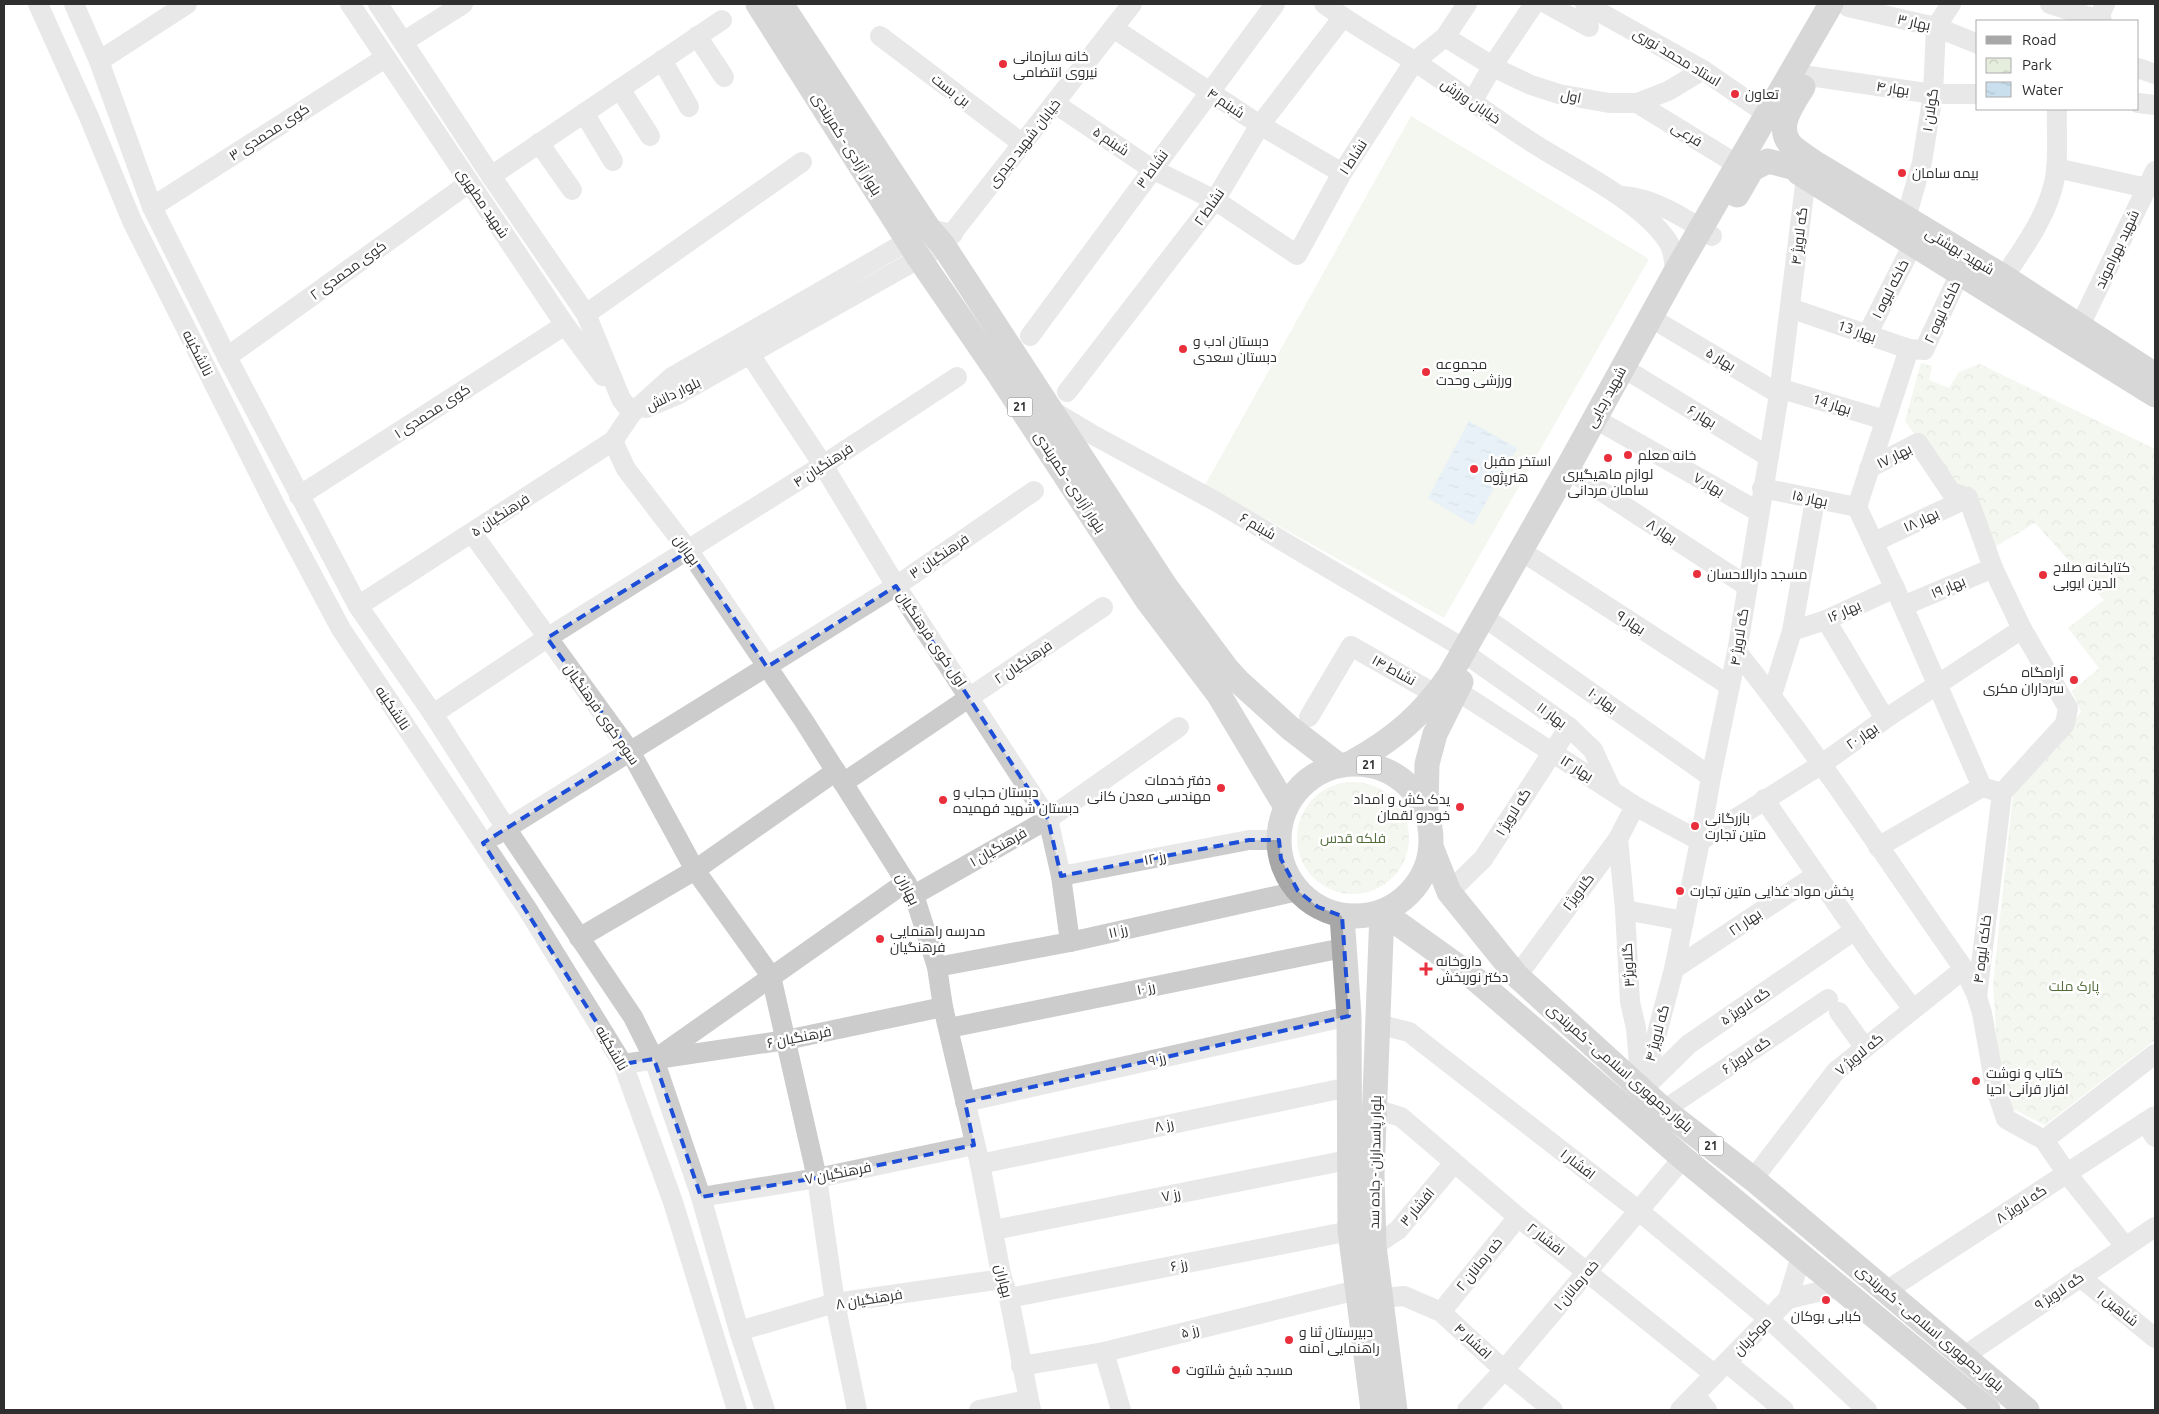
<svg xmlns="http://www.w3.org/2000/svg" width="2159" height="1414" viewBox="0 0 2159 1414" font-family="Ubuntu,Cairo,sans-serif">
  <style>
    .park { fill: url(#park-crowns) }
    .pitch { fill: #e5eddd }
    .water { fill: url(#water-ripples) }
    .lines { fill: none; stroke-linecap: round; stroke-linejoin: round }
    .minor { stroke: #ccc; stroke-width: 20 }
    .major { stroke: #a7a7a7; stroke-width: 25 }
    .marked { fill: none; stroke: #1d4ed8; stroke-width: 4; stroke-dasharray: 10 6; stroke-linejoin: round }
    .poi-dot { fill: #e92f3c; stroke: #fff; stroke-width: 2 }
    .labels { text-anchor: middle; stroke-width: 5; stroke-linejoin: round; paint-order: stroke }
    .shield { fill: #fff; stroke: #6d6d6d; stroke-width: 1 }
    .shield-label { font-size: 12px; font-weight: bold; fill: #2f2f2f }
    .street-label { font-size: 14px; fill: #2f2f2f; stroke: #fff }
    .poi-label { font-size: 14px; fill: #2f2f2f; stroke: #fff; text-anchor: start }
    .park-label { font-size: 14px; fill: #526c3b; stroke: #fff }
  </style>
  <defs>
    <pattern id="park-crowns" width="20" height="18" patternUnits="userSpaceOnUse" patternTransform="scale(1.25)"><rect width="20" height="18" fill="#e5eddd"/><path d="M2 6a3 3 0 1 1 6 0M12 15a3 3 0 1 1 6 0" fill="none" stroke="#c5ccbe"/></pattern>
    <pattern id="water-ripples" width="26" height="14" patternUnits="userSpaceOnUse" patternTransform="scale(1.25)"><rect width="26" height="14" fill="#c9dfed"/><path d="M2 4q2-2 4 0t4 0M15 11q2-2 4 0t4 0" fill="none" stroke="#adc0cc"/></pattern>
  </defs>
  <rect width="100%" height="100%" fill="#fff"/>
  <g class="park">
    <polygon points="1921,363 1932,366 1929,380 1949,388 1959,372 1980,364 2155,449 2155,1040 2045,1125 2011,1108 1998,1059 1993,984 2013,795 2081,712 2072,691 2099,668 2068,628 2104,600 2035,523 1992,549 1953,488 1905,421"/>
    <circle cx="1353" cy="838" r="56"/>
  </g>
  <polygon class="pitch" points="1411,116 1649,259 1444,618 1205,485"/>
  <polygon class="water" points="1469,421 1517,448 1473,525 1428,498"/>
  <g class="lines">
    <g class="minor">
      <polyline points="38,4 89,117 132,221 277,509 341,629 528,910 623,1064 673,1202 737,1410"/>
      <polyline points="74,4 99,61 152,207 227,357 358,606 433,714 506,828 633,1017 654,1059 701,1197 739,1331 765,1410"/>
      <polyline points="350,4 565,325 603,376"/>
      <polyline points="378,4 491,176 586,314 621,399 632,413"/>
      <path d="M1324,4c29,21 60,38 90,57 41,27 80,58 122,84 41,26 104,56 131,95 7,10 7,22 8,33"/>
      <polyline points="1547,4 1589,27"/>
      <polyline points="1585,4 1703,70 1767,114"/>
      <polyline points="2050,4 2102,21"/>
      <polyline points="1848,7 1936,27 1978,44"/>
      <polyline points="2098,20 2105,4"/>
      <polyline points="1113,28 1260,125 1342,173"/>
      <polyline points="697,36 724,77"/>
      <polyline points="880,36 1023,144"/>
      <polyline points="1445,37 1499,70 1531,85 1559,94 1609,103 1637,103 1668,91 1703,70"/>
      <polyline points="403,42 463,4"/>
      <polyline points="662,60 689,107"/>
      <polyline points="99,61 187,4"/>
      <polyline points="2138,68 2155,74"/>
      <polyline points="1809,76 1933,94 1978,94"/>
      <polyline points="620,89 650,136"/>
      <polyline points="1472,102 1495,62 1534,4"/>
      <polyline points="1054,103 1152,169 1215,200 1297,255 1342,173 1414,62 1445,37 1467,4"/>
      <polyline points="1637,103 1738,165"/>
      <polyline points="2138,103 2155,105"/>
      <polyline points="584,113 613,161"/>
      <polyline points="539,143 572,190"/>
      <polyline points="2056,168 2147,188"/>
      <polyline points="491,176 722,20"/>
      <path d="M1623,196c31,2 64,23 89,40"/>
      <polyline points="152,207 385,58"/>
      <polyline points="1906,218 1922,162 1933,94 1936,27 1951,4"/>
      <path d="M2004,277c20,-30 44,-62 51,-99 4,-22 1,-46 2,-69"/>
      <polyline points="1790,308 1909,349 1924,350 1960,273"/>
      <polyline points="586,314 802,162"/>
      <polyline points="1663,325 1779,394"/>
      <polyline points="1867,335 1913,244"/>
      <polyline points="1030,336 1275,4"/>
      <polyline points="2073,340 2155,171"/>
      <polyline points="1909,349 1857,507 1903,606 1982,787 2002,793"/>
      <polyline points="749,353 823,465 896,586 1048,819 1061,876 1070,942"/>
      <polyline points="227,357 469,183"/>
      <polyline points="1635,375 1769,457"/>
      <polyline points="1779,388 1885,420"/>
      <polyline points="1067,392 1215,200 1260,125 1343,17"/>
      <polyline points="646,408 677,395 943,245 1132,4"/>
      <polyline points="1053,411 1095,436 1215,501 1465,649"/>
      <polyline points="1606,425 1759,512"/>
      <polyline points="613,441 626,469 689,551 804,721 914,895 937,967 943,1007 980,1164 1002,1279 1009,1298 1031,1410"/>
      <polyline points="1869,468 1918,443 1951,492 1968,498 1993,568 2022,629 2068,708 2065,724 2002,793 1977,997 1982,1013 1995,1086 2006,1119 2044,1140 2155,1054"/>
      <polyline points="1578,476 1747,586"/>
      <polyline points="1762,488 1857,507"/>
      <polyline points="299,496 565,325"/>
      <polyline points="472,533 630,751 695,870 771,976 817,1178 835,1303 857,1410"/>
      <polyline points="1874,542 1968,498"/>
      <polyline points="1532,558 1730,686"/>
      <polyline points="358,606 613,441 632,413 672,377 929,229 953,234"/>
      <polyline points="1903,606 1993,568"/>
      <polyline points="1826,620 1885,719"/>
      <polyline points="1494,624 1711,777"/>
      <polyline points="1792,631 1826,620 1895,588"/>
      <path d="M1737,652c81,101 152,211 227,317l13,27"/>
      <polyline points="1473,659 1569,727 1593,750 1611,789"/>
      <polyline points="1456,690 1635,806 1700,841 1822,764 1885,719 2022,629"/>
      <polyline points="1772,695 1792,631 1815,500"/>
      <polyline points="433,714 547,638 823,465 957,377"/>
      <polyline points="1309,717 1351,646 1437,695"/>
      <polyline points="843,783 1103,607"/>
      <polyline points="1764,799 1877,962 1913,1009"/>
      <polyline points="496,835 896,586 1034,491"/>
      <polyline points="1618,839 1625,910 1630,1002 1636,1028 1640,1076"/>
      <polyline points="1878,847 1982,787"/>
      <polyline points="1061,876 1249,840 1279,840"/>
      <polyline points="1449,892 1483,859 1569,727"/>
      <polyline points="914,895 1048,819 1179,727"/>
      <polyline points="1625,910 1684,921"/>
      <polyline points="579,938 695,870 836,771"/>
      <polyline points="937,967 1070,942 1298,891"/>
      <polyline points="1674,969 1816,875"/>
      <polyline points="1517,976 1618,839 1635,806"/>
      <polyline points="1839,1012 1865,1048"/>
      <polyline points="1378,1024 1409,1032 1639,1211 1769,1319 1867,1410"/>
      <polyline points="949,1028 1343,948"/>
      <polyline points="658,1057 906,882"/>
      <polyline points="623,1064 786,1040 943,1007"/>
      <polyline points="1642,1090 1674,969 1700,841 1711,777 1737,652 1779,394 1806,177"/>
      <polyline points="1642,1090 1689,1044 1855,930"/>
      <polyline points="965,1102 1349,1016"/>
      <polyline points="1375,1109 1401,1117 1518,1217 1714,1374"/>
      <polyline points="1664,1110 1828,999"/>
      <polyline points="2145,1122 2155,1137"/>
      <polyline points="2044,1140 2068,1175 2125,1246"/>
      <polyline points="980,1164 1349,1087"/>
      <polyline points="1753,1179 1836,1071 1964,969"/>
      <polyline points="701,1197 817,1178 974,1145"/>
      <polyline points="994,1230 1348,1160"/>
      <polyline points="1374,1246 1398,1230 1454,1163"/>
      <polyline points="2080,1277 2155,1338"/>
      <polyline points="1886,1291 2155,1116"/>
      <polyline points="1009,1298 1350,1231"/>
      <polyline points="1381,1298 1404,1296 1441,1312 1504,1370 1553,1410"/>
      <polyline points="1788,1299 1801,1256"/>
      <polyline points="1441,1312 1518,1217"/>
      <polyline points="739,1331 835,1303 1002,1279"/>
      <polyline points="1104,1352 1121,1410"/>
      <polyline points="1964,1356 2155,1227"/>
      <polyline points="1727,1363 1784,1410"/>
      <polyline points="1021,1366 1104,1352 1357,1290"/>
      <polyline points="1695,1395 1707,1410"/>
      <polyline points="979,1410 1028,1400"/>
      <polyline points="1467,1410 1504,1370 1683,1158"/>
      <polyline points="1680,1410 1788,1299 1839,1287"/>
    </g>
    <g class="major">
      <polyline points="758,4 919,258 998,373 1147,600 1219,695 1286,807"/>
      <polyline points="781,4 929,229 943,245 1166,587 1227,669 1238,681 1290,728 1338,765"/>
      <path d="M1803,87c-9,15 -28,39 -13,57 6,7 17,13 25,19l189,114 151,98"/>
      <polyline points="1799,173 2155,395"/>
      <polyline points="1737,195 1752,169 1768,161 1791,167"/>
      <path d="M1351,763c42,-23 72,-48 99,-88l117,-206 108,-196 156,-269"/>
      <circle cx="1355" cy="840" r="76"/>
      <polyline points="1426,809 1427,764 1435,734 1461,682"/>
      <polyline points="1432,849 1449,892 1517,976 1664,1110 1753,1179 2027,1410"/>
      <polyline points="1382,912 1474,978 1683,1158 1988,1410"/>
      <polyline points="1382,912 1372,1174 1374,1246 1395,1410"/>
      <polyline points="1342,916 1349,1016 1350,1231 1373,1410"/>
    </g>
  </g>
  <path d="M0 0H2159V1414H0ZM689,551l78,116 129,-81 152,233 13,57 188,-36h30l2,19 17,32 20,16 24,9 7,100 -384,86 9,43 -157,33 -116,19 -47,-138 -31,5 -140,-221 147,-92 -83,-113z" fill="#fff" fill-opacity=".55" fill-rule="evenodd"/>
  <path class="marked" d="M689,551l78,116 129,-81 152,233 13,57 188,-36h30l2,19 17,32 20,16 24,9 7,100 -384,86 9,43 -157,33 -116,19 -47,-138 -31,5 -140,-221 147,-92 -83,-113z"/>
  <g class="poi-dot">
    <circle cx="1003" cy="64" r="5"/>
    <circle cx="1735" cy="94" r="5"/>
    <circle cx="1902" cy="173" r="5"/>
    <circle cx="1183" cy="349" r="5"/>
    <circle cx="1426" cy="372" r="5"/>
    <circle cx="1628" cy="455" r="5"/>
    <circle cx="1608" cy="458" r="5"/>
    <circle cx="1474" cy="469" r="5"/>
    <circle cx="1697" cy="574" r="5"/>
    <circle cx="2043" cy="575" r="5"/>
    <circle cx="2074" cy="680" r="5"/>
    <circle cx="1221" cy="788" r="5"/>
    <circle cx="943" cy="800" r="5"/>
    <circle cx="1460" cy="807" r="5"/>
    <circle cx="1695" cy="826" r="5"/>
    <circle cx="1680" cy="891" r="5"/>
    <circle cx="880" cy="939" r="5"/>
    <path d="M1423.5 961.5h5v5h5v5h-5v5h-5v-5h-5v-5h5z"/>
    <circle cx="1976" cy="1081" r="5"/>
    <circle cx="1826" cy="1300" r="5"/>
    <circle cx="1289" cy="1340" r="5"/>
    <circle cx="1176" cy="1370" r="5"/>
  </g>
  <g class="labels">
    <g class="shield">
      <rect x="1007.5" y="397.5" width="25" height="19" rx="4"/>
      <rect x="1356.5" y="755.5" width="25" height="19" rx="4"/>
      <rect x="1698.5" y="1136.5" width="25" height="19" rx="4"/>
    </g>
    <g class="shield-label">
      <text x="1020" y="411">21</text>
      <text x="1369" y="769">21</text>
      <text x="1711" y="1150">21</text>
    </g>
    <g class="street-label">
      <text transform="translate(1914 22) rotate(12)" y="5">بهار ۳</text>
      <text transform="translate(1677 57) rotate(31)" y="5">استاد محمد نوری</text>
      <text transform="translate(1893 88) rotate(8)" y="5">بهار ۴</text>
      <text transform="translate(951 90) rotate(37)" y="5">بن بست</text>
      <text transform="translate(1571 96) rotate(11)" y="5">اول</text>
      <text transform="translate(1471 101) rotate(34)" y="5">خیابان ورزش</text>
      <text transform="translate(1226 103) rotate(34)" y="5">شبنم ۴</text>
      <text transform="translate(1930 110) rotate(-82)" y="5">گولان ۱</text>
      <text transform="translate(269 132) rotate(-33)" y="5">کوی محمدی ۳</text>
      <text transform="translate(1687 134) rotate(32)" y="5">فرعی</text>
      <text transform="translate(1111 141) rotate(34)" y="5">شبنم ۵</text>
      <text transform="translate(1024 143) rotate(-52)" y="5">خیابان شهید حیدری</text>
      <text transform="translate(847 144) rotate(58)" y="5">بلوار آزادی - کمربندی</text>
      <text transform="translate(1353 157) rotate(-57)" y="5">نشاط ۱</text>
      <text transform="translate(1152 169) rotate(-54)" y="5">نشاط ۳</text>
      <text transform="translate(483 203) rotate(56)" y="5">شهید مطهری</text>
      <text transform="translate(1209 207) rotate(-55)" y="5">نشاط ۲</text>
      <text transform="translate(1799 236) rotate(-83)" y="5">گه لاویژ ۴</text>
      <text transform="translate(2117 249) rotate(-65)" y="5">شهید بهراموند</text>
      <text transform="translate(1960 251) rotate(31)" y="5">شهید بهشتی</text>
      <text transform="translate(348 270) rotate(-36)" y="5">کوی محمدی ۲</text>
      <text transform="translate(1890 289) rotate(-63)" y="5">خاکه لیوه ۱</text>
      <text transform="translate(1942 312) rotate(-65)" y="5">خاکه لیوه ۲</text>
      <text transform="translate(1857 331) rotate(19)" y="5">بهار 13</text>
      <text transform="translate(198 353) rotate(63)" y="5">نالشکینه</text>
      <text transform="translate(1721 359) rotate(31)" y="5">بهار ۵</text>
      <text transform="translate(673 394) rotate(-26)" y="5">بلوار دانش</text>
      <text transform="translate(1606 397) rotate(-61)" y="5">شهید رجایی</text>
      <text transform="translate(1832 404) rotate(17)" y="5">بهار 14</text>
      <text transform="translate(432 411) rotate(-33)" y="5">کوی محمدی ۱</text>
      <text transform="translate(1702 416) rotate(31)" y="5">بهار ۶</text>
      <text transform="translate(1894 456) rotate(-27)" y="5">بهار ۱۷</text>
      <text transform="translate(823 465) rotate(-33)" y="5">فرهنگیان ۴</text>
      <text transform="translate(1070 482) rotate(57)" y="5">بلوار آزادی - کمربندی</text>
      <text transform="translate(1709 484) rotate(30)" y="5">بهار ۷</text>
      <text transform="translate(1810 498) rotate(12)" y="5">بهار ۱۵</text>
      <text transform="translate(500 515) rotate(-33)" y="5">فرهنگیان ۵</text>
      <text transform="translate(1921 520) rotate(-25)" y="5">بهار ۱۸</text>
      <text transform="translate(1258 526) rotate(30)" y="5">شبنم ۶</text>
      <text transform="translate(1662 531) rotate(33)" y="5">بهار ۸</text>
      <text transform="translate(687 550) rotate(54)" y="5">بهاران</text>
      <text transform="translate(939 556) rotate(-34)" y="5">فرهنگیان ۳</text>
      <text transform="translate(1948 587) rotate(-23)" y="5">بهار ۱۹</text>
      <text transform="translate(1844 611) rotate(-24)" y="5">بهار ۱۶</text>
      <text transform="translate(1631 622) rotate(33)" y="5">بهار ۹</text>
      <text transform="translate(1739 637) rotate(-81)" y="5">گه لاویژ ۴</text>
      <text transform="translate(932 639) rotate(56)" y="5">اول کوی فرهنگیان</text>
      <text transform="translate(1023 662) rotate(-34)" y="5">فرهنگیان ۲</text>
      <text transform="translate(1394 670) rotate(29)" y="5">نشاط ۱۴</text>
      <text transform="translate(1603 700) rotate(35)" y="5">بهار ۱۰</text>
      <text transform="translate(393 708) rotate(56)" y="5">نالشکینه</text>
      <text transform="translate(602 714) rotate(55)" y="5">سوم کوی فرهنگیان</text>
      <text transform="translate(1552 715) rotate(36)" y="5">بهار ۱۱</text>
      <text transform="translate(1862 736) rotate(-35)" y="5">بهار ۲۰</text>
      <text transform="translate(1577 768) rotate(32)" y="5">بهار ۱۲</text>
      <text transform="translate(1513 812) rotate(-58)" y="5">گه لاویژ ۱</text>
      <text transform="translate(998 847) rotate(-30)" y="5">فرهنگیان ۱</text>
      <text transform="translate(1155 858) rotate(-11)" y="5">رز ۱۲</text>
      <text transform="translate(908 889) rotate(63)" y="5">بهاران</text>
      <text transform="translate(1578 892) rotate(-53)" y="5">گلاویژ۲</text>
      <text transform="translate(1745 922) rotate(-34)" y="5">بهار ۲۱</text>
      <text transform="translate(1118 931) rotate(-13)" y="5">رز ۱۱</text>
      <text transform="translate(1982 949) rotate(-83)" y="5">خاکه لیوه ۴</text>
      <text transform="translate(1628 965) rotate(-93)" y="5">گلاویژ۳</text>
      <text transform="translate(1146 988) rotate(-12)" y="5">رز ۱۰</text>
      <text transform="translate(1745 1006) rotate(-34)" y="5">گه لاویژ ۵</text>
      <text transform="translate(1657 1033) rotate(-75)" y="5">گه لاویژ ۴</text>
      <text transform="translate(799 1037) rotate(-11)" y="5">فرهنگیان ۶</text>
      <text transform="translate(612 1048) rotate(60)" y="5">نالشکینه</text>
      <text transform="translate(1859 1054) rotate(-40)" y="5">گه لاویژ ۷</text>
      <text transform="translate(1746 1055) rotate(-34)" y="5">گه لاویژ ۶</text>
      <text transform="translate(1157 1059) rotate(-13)" y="5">رز ۹</text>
      <text transform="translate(1620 1068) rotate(41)" y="5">بلوار جمهوری اسلامی - کمربندی</text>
      <text transform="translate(1164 1125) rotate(-12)" y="5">رز ۸</text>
      <text transform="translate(1375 1162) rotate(-89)" y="5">بلوار پاسداران - جاده سد</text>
      <text transform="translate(1578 1164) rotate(38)" y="5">افشار ۱</text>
      <text transform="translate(838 1173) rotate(-11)" y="5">فرهنگیان ۷</text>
      <text transform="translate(1171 1195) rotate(-11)" y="5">رز ۷</text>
      <text transform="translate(2021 1204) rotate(-33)" y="5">گه لاویژ ۸</text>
      <text transform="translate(1417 1207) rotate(-50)" y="5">افشار ۳</text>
      <text transform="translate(1546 1239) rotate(38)" y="5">افشار ۲</text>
      <text transform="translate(1479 1264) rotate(-51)" y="5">خه رمانان ۲</text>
      <text transform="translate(1179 1265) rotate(-11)" y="5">رز ۶</text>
      <text transform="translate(1004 1281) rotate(76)" y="5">بهاران</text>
      <text transform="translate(1576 1285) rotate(-50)" y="5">خه رمانان ۱</text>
      <text transform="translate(2059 1291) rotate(-34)" y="5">گه لاویژ ۹</text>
      <text transform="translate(869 1299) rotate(-9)" y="5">فرهنگیان ۸</text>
      <text transform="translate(2118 1308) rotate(39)" y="5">شاهین ۱</text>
      <text transform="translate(1930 1328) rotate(40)" y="5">بلوار جمهوری اسلامی - کمربندی</text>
      <text transform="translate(1190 1331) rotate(-14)" y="5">رز ۵</text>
      <text transform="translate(1752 1336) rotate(-46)" y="5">موکریان</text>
      <text transform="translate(1473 1341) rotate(43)" y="5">افشار ۴</text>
    </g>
    <g class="poi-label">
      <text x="1013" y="61">خانه سازمانی<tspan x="1013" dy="16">نیروی انتضامی</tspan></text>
      <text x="1745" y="99">تعاون</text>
      <text x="1912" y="178">بیمه سامان</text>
      <text x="1193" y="346">دبستان ادب و<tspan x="1193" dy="16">دبستان سعدی</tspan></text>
      <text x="1436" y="369">مجموعه<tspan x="1436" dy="16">ورزشی وحدت</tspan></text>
      <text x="1638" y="460">خانه معلم</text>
      <text x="1484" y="466">استخر مقبل<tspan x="1484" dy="16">هنرپژوه</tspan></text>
      <text x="1608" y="479" text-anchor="middle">لوازم ماهیگیری<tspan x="1608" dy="16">سامان مردانی</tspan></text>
      <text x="2053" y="572">کتابخانه صلاح<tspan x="2053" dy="16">الدین ایوبی</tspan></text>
      <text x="1707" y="579">مسجد دارالاحسان</text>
      <text x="2064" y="677" text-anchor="end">آرامگاه<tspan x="2064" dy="16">سرداران مکری</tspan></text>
      <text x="1211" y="785" text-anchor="end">دفتر خدمات<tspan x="1211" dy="16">مهندسی معدن کانی</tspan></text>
      <text x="953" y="797">دبستان حجاب و<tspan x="953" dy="16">دبستان شهید فهمیده</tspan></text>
      <text x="1450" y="804" text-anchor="end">یدک کش و امداد<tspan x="1450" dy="16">خودرو لقمان</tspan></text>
      <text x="1705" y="823">بازرگانی<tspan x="1705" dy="16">متین تجارت</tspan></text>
      <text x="1690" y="896">پخش مواد غذایی متین تجارت</text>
      <text x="890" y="936">مدرسه راهنمایی<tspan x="890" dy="16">فرهنگیان</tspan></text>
      <text x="1436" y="966">داروخانه<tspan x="1436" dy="16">دکتر نوربخش</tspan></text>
      <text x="1986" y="1078">کتاب و نوشت<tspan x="1986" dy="16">افزار قرآنی احیا</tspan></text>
      <text x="1826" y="1321" text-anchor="middle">کبابی بوکان</text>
      <text x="1299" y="1337">دبیرستان ثنا و<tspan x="1299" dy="16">راهنمایی آمنه</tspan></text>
      <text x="1186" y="1375">مسجد شیخ شلتوت</text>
    </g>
    <g class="park-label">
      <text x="1353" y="843">فلکه قدس</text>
      <text x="2074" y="991">پارک ملت</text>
    </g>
  </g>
  <rect width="2159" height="1414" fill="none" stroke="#2f2f2f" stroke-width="10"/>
  <rect x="1976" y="20" width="162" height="90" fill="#ffffff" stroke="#acacac"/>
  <rect x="1986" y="36" width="25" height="8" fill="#a7a7a7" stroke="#acacac"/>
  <text x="2022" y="45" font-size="15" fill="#2f2f2f">Road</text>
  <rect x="1986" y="58" width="25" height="15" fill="url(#park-crowns)" stroke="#acacac"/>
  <text x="2022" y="70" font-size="15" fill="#2f2f2f">Park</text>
  <rect x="1986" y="82" width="25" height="15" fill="url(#water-ripples)" stroke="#acacac"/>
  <text x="2022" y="95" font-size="15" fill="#2f2f2f">Water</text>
</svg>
